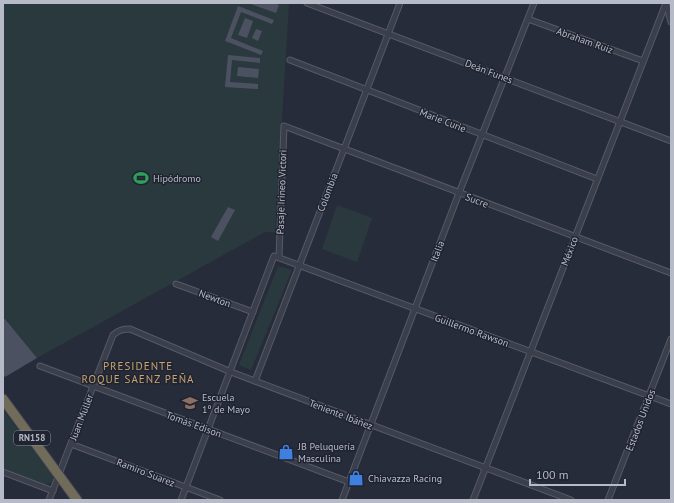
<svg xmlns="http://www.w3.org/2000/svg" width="674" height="503" viewBox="0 0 674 503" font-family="'PT Sans',sans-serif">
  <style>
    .green { fill: #2a393d }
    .building { fill: #4c5162 }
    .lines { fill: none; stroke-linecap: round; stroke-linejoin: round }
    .street-casing { stroke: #565a67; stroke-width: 7 }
    .highway-casing { stroke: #434754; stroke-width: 11 }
    .street { stroke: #3b3f4c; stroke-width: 5 }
    .highway { stroke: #716b59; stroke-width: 9 }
    .labels { text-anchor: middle; stroke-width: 3; stroke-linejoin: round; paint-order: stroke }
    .shield { fill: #202431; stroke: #8a8d9a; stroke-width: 1 }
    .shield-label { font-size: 9px; font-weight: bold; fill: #b7bac7 }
    .street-label { font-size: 10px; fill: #b7bac7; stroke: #202431 }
    .poi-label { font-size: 10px; fill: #b7bac7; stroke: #202431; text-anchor: start }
    .neighbourhood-label { font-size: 11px; letter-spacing: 1px; fill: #c8a571; stroke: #202431 }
  </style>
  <rect width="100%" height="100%" fill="#272c3b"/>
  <g class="green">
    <polygon points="3,3 286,3 289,4 275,232 265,232 37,358 5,319 3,320"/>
    <polygon points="337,205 372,218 357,262 322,249"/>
    <polygon points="278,266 292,270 251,370 239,365"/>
    <polygon points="3,410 52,475 53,480 50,483 45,485 3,468"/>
  </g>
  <g class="building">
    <polygon points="248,3 274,3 279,5 276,13"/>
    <polygon points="238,6 274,20 272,24 241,12 231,38 263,51 261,55 225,41"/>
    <polygon points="245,18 253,21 247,38 238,35"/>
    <polygon points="256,29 262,31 258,41 252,38"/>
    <polygon points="228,55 260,58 260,63 232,60 230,82 258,84 258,89 225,87"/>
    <polygon points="238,67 259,69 258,78 237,76"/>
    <polygon points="228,207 235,210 218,241 211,237"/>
    <polygon points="5,319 37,358 5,377 3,374 3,320"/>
  </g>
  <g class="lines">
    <g class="street-casing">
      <g id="street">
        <polyline points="307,3 671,141"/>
        <polyline points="666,3 671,22"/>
        <polyline points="528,19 643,61"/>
        <polyline points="290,60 597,179"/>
        <polyline points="279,257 284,126 671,273"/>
        <polyline points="176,284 253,312"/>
        <polyline points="40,366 349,482"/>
        <polyline points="255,381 400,3"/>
        <polyline points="71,444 220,500"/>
        <polyline points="3,472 53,491"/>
        <path d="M49,500l64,-165c6,-5 10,-6 17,-6l101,43 340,128"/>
        <polyline points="181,500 274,256 671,404"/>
        <polyline points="342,500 459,193 534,3"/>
        <polyline points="473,500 666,3"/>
        <polyline points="608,500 671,339"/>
      </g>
    </g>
    <g class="highway-casing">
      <polyline id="highway" points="3,399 77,500"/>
    </g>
    <use href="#street" class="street"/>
    <use href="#highway" class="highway"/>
  </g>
  <defs>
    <g id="stadium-bare" transform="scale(1.2)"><path d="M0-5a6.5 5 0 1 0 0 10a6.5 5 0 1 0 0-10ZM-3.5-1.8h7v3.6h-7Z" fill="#2e9e5b" stroke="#202431" stroke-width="2.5" paint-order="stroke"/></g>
    <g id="school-bare" transform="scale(1.2)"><path d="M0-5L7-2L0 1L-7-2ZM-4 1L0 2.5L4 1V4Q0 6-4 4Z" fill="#8d6e63" stroke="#202431" stroke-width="2.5" paint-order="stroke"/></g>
    <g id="shop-bare" transform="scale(1.2)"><path d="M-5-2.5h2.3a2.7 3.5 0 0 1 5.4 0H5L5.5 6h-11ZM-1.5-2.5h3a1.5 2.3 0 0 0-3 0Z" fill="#3f7fe0" stroke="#202431" stroke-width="2.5" paint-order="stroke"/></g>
  </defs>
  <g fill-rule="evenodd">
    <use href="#stadium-bare" x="141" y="178"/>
    <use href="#school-bare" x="190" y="403"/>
    <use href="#shop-bare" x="286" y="452"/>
    <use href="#shop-bare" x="356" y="478"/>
  </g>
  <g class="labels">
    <rect class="shield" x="14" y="431" width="36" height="14" rx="3"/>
    <g class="shield-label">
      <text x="32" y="441">RN158</text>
    </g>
    <g class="street-label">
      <text transform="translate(585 40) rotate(20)" y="4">Abraham Ruiz</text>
      <text transform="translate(489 71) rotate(21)" y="4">Deán Funes</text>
      <text transform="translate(443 120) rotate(21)" y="4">Marie Curie</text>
      <text transform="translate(281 192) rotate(-88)" y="4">Pasaje Irineo Victori</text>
      <text transform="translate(327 192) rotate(-69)" y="4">Colombia</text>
      <text transform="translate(477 200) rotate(21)" y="4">Sucre</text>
      <text transform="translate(437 251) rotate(-69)" y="4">Italia</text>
      <text transform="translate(569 251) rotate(-69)" y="4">México</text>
      <text transform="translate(215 298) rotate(20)" y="4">Newton</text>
      <text transform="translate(472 330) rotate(20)" y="4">Guillermo Rawson</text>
      <text transform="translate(341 414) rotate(21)" y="4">Teniente Ibáñez</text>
      <text transform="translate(81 417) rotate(-69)" y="4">Juan Muller</text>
      <text transform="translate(640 420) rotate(-69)" y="4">Estados Unidos</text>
      <text transform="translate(194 424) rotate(20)" y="4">Tomás Edison</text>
      <text transform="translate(146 472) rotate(21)" y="4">Ramiro Suarez</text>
    </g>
    <g class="poi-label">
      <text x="153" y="182">Hipódromo</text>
      <text x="202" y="401">Escuela<tspan x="202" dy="12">1º de Mayo</tspan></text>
      <text x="298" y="450">JB Peluquería<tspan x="298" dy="12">Masculina</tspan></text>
      <text x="368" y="482">Chiavazza Racing</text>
    </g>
    <g class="neighbourhood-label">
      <text x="138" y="370">PRESIDENTE<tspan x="138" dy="13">ROQUE SAENZ PEÑA</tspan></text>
    </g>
  </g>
  <rect width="674" height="503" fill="none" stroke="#b7bac7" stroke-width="8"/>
  <path d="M530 479v6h95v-6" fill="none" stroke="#b7bac7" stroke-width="2"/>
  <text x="536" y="479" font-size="12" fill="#b7bac7" stroke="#202431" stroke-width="3" paint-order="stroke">100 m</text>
</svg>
